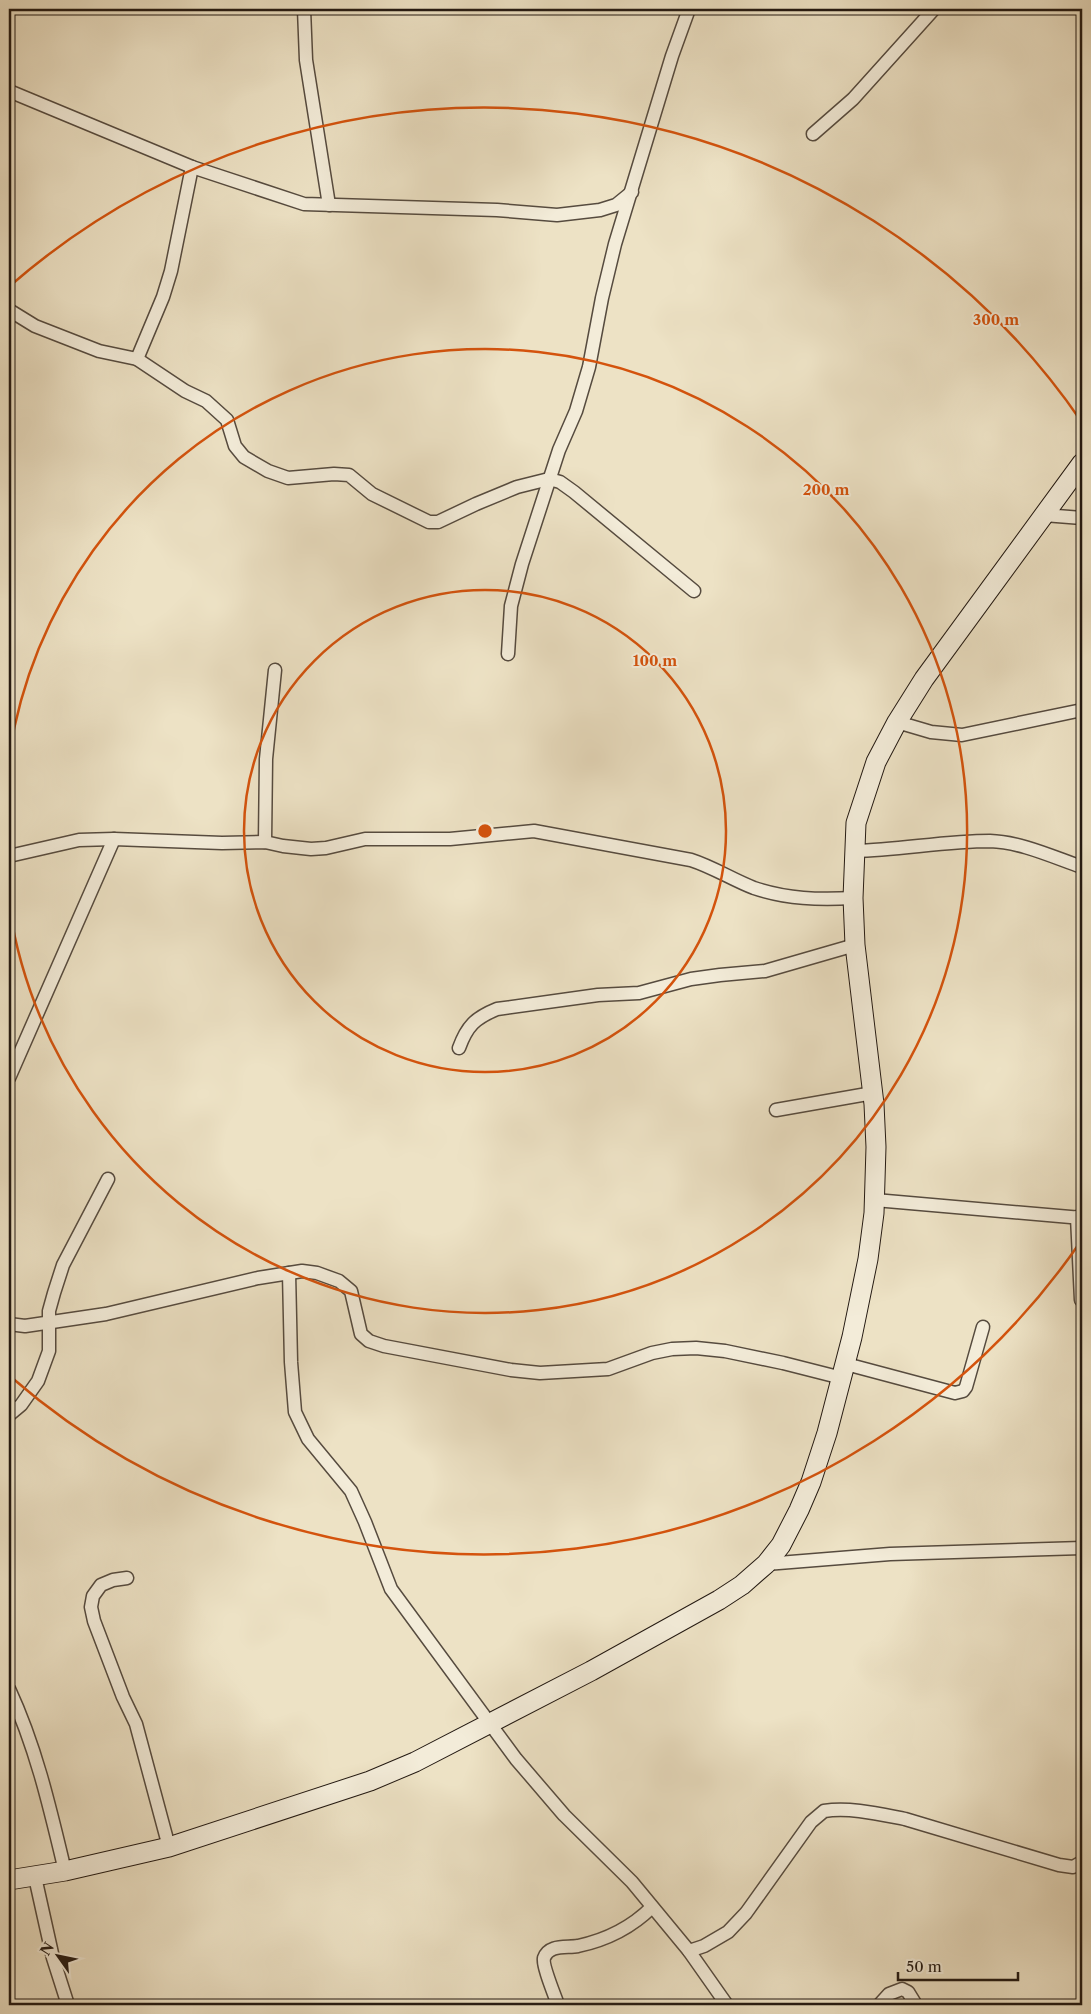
<svg xmlns="http://www.w3.org/2000/svg" width="1091" height="2014" viewBox="0 0 1091 2014" font-family="'Libre Caslon Text',serif">
  <style>
    .lines { fill: none; stroke-linecap: round; stroke-linejoin: round }
    .street-casing { stroke: #564b3f; stroke-width: 15 }
    .secondary-casing { stroke: #231912; stroke-width: 21 }
    .street { stroke: #f3ecd9; stroke-width: 12 }
    .secondary { stroke: #f3ecd9; stroke-width: 19 }
    .ring { fill: none; stroke: #d4530d; stroke-width: 2.5 }
    .centre { fill: #d4530d; stroke: #f3ecd9; stroke-width: 2.5 }
    .ring-label { font-size: 15px; text-anchor: middle; font-weight: bold; fill: #d4530d; stroke: #f3ecd9; stroke-width: 4; stroke-linejoin: round; paint-order: stroke }
  </style>
  <rect width="100%" height="100%" fill="#ede2c5"/>
  <filter id="stains"><feTurbulence type="fractalNoise" baseFrequency=".004" numOctaves="4"/><feColorMatrix values="0 0 0 0 .2 0 0 0 0 .09 0 0 0 0 .02 0 0 0 .5 -.17"/></filter>
  <radialGradient id="worn" r=".72"><stop offset=".6" stop-color="#630" stop-opacity="0"/><stop offset="1" stop-color="#630" stop-opacity=".3"/></radialGradient>
  <g class="lines">
    <g class="street-casing">
      <g id="street">
        <polyline points="304,9 306,60 329,205"/>
        <polyline points="9,91 192,167 304,204 497,210 557,215 600,210 616,205 632,192"/>
        <polyline points="813,134 853,99 934,9"/>
        <polyline points="9,310 35,326 99,351 137,359 185,391 206,401 227,420 235,446 244,457 268,471 288,478 334,474 349,475 372,494 429,522 438,522 476,504 517,487 549,479 560,482 574,492 694,591"/>
        <polyline points="137,359 163,297 171,271 192,167"/>
        <polyline points="1044,515 1082,518"/>
        <polyline points="508,654 511,606 522,564 559,450 576,411 589,367 602,298 615,244 672,56 689,9"/>
        <polyline points="897,722 931,732 962,735 1082,710"/>
        <polyline points="265,842 266,759 275,670"/>
        <path d="M855,851c45,-1 90,-10 135,-10 31,1 63,16 92,26"/>
        <path d="M9,856l70,-16 35,-1 108,4 43,-1 18,4 28,3 15,-1 39,-9h85l84,-8 157,29c22,7 42,20 63,28 33,11 65,12 99,10"/>
        <path d="M459,1048c8,-22 16,-30 38,-39l101,-14 41,-2 52,-14 29,-4 45,-4 90,-26"/>
        <polyline points="9,1078 114,839"/>
        <polyline points="776,1110 873,1093"/>
        <polyline points="875,1200 1082,1218"/>
        <polyline points="1077,1217 1081,1300"/>
        <polyline points="289,1273 291,1362 295,1412 308,1439 351,1491 365,1522 391,1589 516,1759 564,1815 632,1882 689,1951 727,2005"/>
        <polyline points="9,1324 25,1326 106,1314 258,1278 302,1271 317,1273 339,1281 351,1291 361,1334 369,1341 384,1346 511,1370 540,1373 608,1369 652,1353 672,1349 696,1348 725,1351 783,1363 842,1378"/>
        <polyline points="846,1364 955,1393 963,1391 966,1387 983,1327"/>
        <polyline points="9,1415 21,1405 38,1381 49,1351 49,1311 54,1293 63,1265 108,1179"/>
        <polyline points="766,1564 890,1554 1082,1548"/>
        <polyline points="127,1578 113,1580 101,1585 93,1596 91,1607 94,1621 123,1697 136,1724 169,1847"/>
        <path d="M9,1689c27,58 41,119 56,182"/>
        <polyline points="35,1877 53,1958 68,2005"/>
        <path d="M689,1951l15,-5 24,-14 18,-19 65,-91 13,-11c26,-4 55,3 81,8l154,46 14,2 9,-5"/>
        <path d="M558,2005c-3,-9 -16,-40 -14,-47 5,-14 22,-10 34,-12 28,-6 54,-19 74,-39"/>
        <polyline points="879,2005 889,1994 902,1989 908,1992 916,2005"/>
      </g>
    </g>
    <g class="secondary-casing">
      <polyline id="secondary" points="9,1880 65,1871 169,1847 370,1781 415,1762 591,1671 719,1600 742,1585 766,1564 781,1545 799,1510 811,1482 827,1433 852,1337 868,1259 874,1213 876,1147 874,1104 855,945 853,898 856,823 876,762 897,722 924,679 1082,463"/>
    </g>
    <use href="#street" class="street"/>
    <use href="#secondary" class="secondary"/>
  </g>
  <g class="ring">
    <circle cx="485" cy="831" r="241"/>
    <path d="M9 756A482 482 0 1 1 9 906"/>
    <path d="M1081 1241A723 723 0 0 1 11 1377M11 285A723 723 0 0 1 1081 421"/>
  </g>
  <circle cx="485" cy="831" r="8" class="centre"/>
  <g class="ring-label">
    <text x="996" y="325">300 m</text>
    <text x="826" y="495">200 m</text>
    <text x="655" y="666">100 m</text>
  </g>
  <rect width="1091" height="2014" fill="none" stroke="#ede2c5" stroke-width="30"/>
  <rect x="10" y="10" width="1071" height="1994" fill="none" stroke="#231912" stroke-width="2.5"/>
  <rect x="15" y="15" width="1061" height="1984" fill="none" stroke="#231912"/>
  <g transform="translate(58 1956) rotate(303)" stroke="#f3ecd9" stroke-width="4" paint-order="stroke">
  <path d="M0-4L9 19L0 12L-9 19Z" fill="#231912"/>
  <text y="-8" font-size="14" font-weight="bold" text-anchor="middle" fill="#231912">N</text>
  </g>
  <path d="M898 1972v8h120v-8" fill="none" stroke="#231912" stroke-width="2.5"/>
  <text x="906" y="1972" font-size="15" fill="#231912" stroke="#f3ecd9" stroke-width="4" paint-order="stroke">50 m</text>
  <rect width="100%" height="100%" filter="url(#stains)"/>
  <rect width="100%" height="100%" fill="url(#worn)"/>
</svg>
